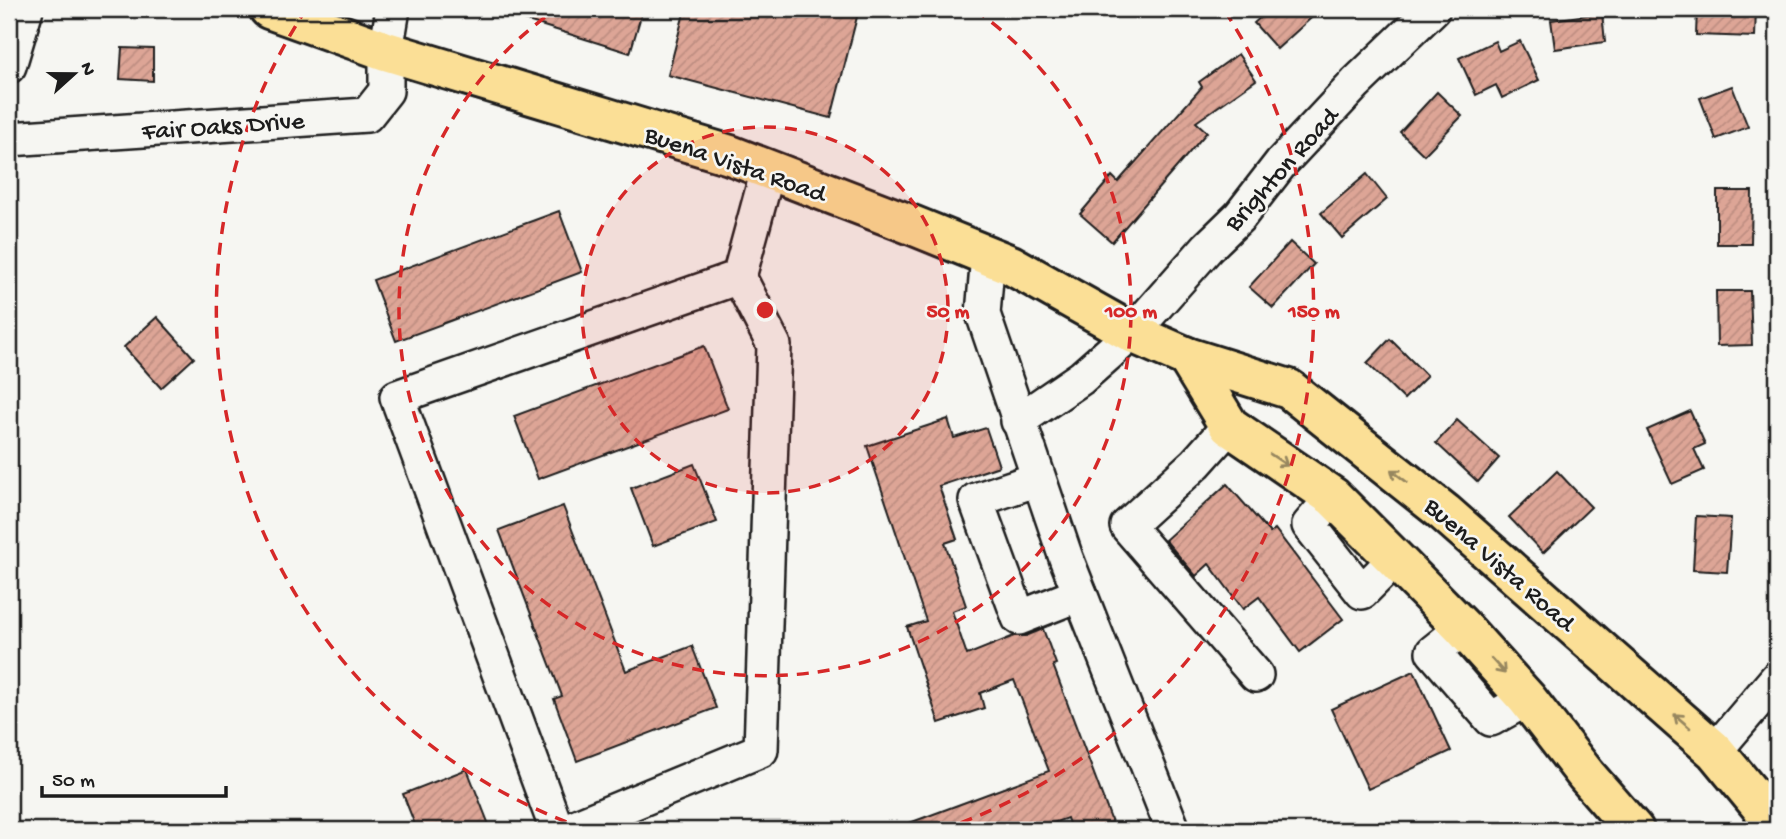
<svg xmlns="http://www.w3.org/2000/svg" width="1786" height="839" viewBox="0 0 1786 839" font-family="'Gochi Hand',sans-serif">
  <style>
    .building { fill: url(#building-hatch); stroke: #1c1c1c; stroke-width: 2 }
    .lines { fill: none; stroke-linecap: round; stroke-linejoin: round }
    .minor-casing { stroke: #1c1c1c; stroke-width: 38 }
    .major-casing { stroke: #1c1c1c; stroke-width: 44 }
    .minor { stroke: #f6f6f2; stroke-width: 33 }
    .major { stroke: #fbdf96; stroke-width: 38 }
    .oneway { stroke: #97875f }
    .ring { fill: none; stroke: #d62828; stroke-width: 3.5; stroke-dasharray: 12 9 }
    .labels { text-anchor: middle; stroke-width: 5; stroke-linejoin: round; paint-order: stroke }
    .street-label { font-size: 26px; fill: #1c1c1c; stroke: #f6f6f2 }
    .centre { fill: #d62828; stroke: #f6f6f2; stroke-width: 3.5 }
    .ring-label { font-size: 21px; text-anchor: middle; font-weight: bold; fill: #d62828; stroke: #f6f6f2; stroke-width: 5; stroke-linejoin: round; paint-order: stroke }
  </style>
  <defs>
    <pattern id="building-hatch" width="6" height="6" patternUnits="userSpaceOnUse" patternTransform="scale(1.75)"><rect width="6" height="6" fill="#dda596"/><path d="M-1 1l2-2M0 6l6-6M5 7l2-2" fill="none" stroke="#bd8d81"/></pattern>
  </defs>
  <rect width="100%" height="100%" fill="#f6f6f2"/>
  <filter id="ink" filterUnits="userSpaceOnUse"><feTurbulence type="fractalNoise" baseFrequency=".0143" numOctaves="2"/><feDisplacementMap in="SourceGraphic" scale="14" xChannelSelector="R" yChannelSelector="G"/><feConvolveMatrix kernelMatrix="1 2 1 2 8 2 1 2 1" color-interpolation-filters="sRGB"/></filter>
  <g filter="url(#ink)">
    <g class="building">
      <polygon points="503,9 643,9 630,53 502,13"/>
      <polygon points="685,9 859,9 831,118 668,75"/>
      <polygon points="1270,9 1321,9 1277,49 1254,23"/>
      <polygon points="1697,9 1756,9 1755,37 1696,35"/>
      <polygon points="1602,13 1605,42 1555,49 1551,20"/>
      <polygon points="1495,41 1499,51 1520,41 1539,80 1502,98 1496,85 1476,95 1459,58"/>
      <polygon points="122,48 153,49 153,81 120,79"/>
      <polygon points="1238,54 1256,80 1196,122 1207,132 1112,242 1080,214 1112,176 1118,182 1202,87 1199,82"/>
      <polygon points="1732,86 1748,127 1716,139 1700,98"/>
      <polygon points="1437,92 1462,116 1424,155 1400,132"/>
      <polygon points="1367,174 1387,199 1342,238 1321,213"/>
      <polygon points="1717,191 1752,191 1751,244 1717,244"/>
      <polygon points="559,211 582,272 396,341 373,280"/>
      <polygon points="1290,242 1314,264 1273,308 1249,287"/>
      <polygon points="1716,291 1750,291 1752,345 1717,346"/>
      <polygon points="157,317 194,358 161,388 124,347"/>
      <polygon points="1390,339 1427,376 1404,399 1367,363"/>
      <polygon points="704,346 728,409 538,479 514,416"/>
      <polygon points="1690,411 1705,444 1694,449 1704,470 1672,484 1647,430"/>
      <polygon points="948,419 954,438 986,428 999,466 939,486 957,539 945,543 966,606 952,611 967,655 1014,636 1026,636 1043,629 1056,664 1053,665 1112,822 1090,830 1071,830 1067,818 1034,830 896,830 896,828 1049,771 1014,680 980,693 984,708 939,723 907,627 926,621 867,446"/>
      <polygon points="1457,420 1499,458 1478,482 1436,443"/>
      <polygon points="694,464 717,522 653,546 631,488"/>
      <polygon points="1557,471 1591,507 1543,553 1509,517"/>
      <polygon points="1227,484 1270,533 1275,529 1343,619 1300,652 1259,597 1243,609 1209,564 1196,576 1165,540"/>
      <polygon points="563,506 626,671 692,646 716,708 577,761 554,699 562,696 499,530"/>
      <polygon points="1696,516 1731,518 1727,572 1693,570"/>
      <polygon points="1414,671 1451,751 1368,789 1331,709"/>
      <polygon points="467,769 491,830 417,830 403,794"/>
    </g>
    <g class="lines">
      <g class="minor-casing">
        <g id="minor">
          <polyline points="9,66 26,9"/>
          <polyline points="9,139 367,115 386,91 386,51 393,9"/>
          <polyline points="988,255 983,314 1066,558 1173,830"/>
          <polyline points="1018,421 1081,378 1132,333 1208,247 1240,216 1281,163 1356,83 1433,9"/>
          <polyline points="1229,426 1196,463 1127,526 1256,675"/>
          <polyline points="1038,479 976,500 1019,618 1080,594"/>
          <polyline points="1333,497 1309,525 1362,592 1395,559"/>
          <polyline points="1463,628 1433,652 1491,719 1527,699"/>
          <polyline points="1715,751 1777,678"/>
          <polyline points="557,830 397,397 739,277"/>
          <polyline points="567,830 761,750 774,345 739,277 768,170"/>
        </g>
      </g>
      <g class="major-casing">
        <g id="major">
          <polyline points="269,9 386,51 730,155 912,225 1011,265 1132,333 1187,357 1289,389 1445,513 1715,751 1777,826"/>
          <polyline points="1187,357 1229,426 1333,497 1395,559 1463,628 1527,699 1586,775 1634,830"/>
        </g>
      </g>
      <use href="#minor" class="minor"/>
      <use href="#major" class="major"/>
    </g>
    <defs><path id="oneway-shaft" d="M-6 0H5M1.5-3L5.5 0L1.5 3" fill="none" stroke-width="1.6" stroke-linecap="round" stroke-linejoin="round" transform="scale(1.75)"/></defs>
    <g class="oneway">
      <use href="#oneway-shaft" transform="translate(1279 460) rotate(34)"/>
      <use href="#oneway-shaft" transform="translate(1399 476) rotate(-142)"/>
      <use href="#oneway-shaft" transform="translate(1498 666) rotate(48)"/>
      <use href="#oneway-shaft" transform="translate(1682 721) rotate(-139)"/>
    </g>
  </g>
  <circle cx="765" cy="310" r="183" fill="#d62828" fill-opacity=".12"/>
  <g class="ring">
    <circle cx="765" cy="310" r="183"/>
    <path d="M975 10A366 366 0 1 1 555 10"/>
    <path d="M586 829A549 549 0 0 1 305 11M1225 11A549 549 0 0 1 944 829"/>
  </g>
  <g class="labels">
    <g class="street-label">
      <text transform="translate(223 124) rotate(-4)" y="9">Fair Oaks Drive</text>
      <text transform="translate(736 162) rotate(19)" y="9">Buena Vista Road</text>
      <text transform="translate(1280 168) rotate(-48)" y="9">Brighton Road</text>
      <text transform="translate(1501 563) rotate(41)" y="9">Buena Vista Road</text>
    </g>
  </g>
  <circle cx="765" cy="310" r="10" class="centre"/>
  <g class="ring-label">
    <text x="948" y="317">50 m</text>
    <text x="1131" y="317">100 m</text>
    <text x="1314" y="317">150 m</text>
  </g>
  <rect width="1786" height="839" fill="none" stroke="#f6f6f2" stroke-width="35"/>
  <rect x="18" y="18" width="1751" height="804" fill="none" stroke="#1c1c1c" stroke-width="2.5" filter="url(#ink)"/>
  <g transform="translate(74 74) rotate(69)" stroke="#f6f6f2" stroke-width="5" paint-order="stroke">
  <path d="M0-5L12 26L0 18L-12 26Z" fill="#1c1c1c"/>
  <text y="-10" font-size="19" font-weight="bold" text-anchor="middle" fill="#1c1c1c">N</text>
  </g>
  <path d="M42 786v10h184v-10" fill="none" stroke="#1c1c1c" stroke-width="3.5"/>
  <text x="52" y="786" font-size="21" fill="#1c1c1c" stroke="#f6f6f2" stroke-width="5" paint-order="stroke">50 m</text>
</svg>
